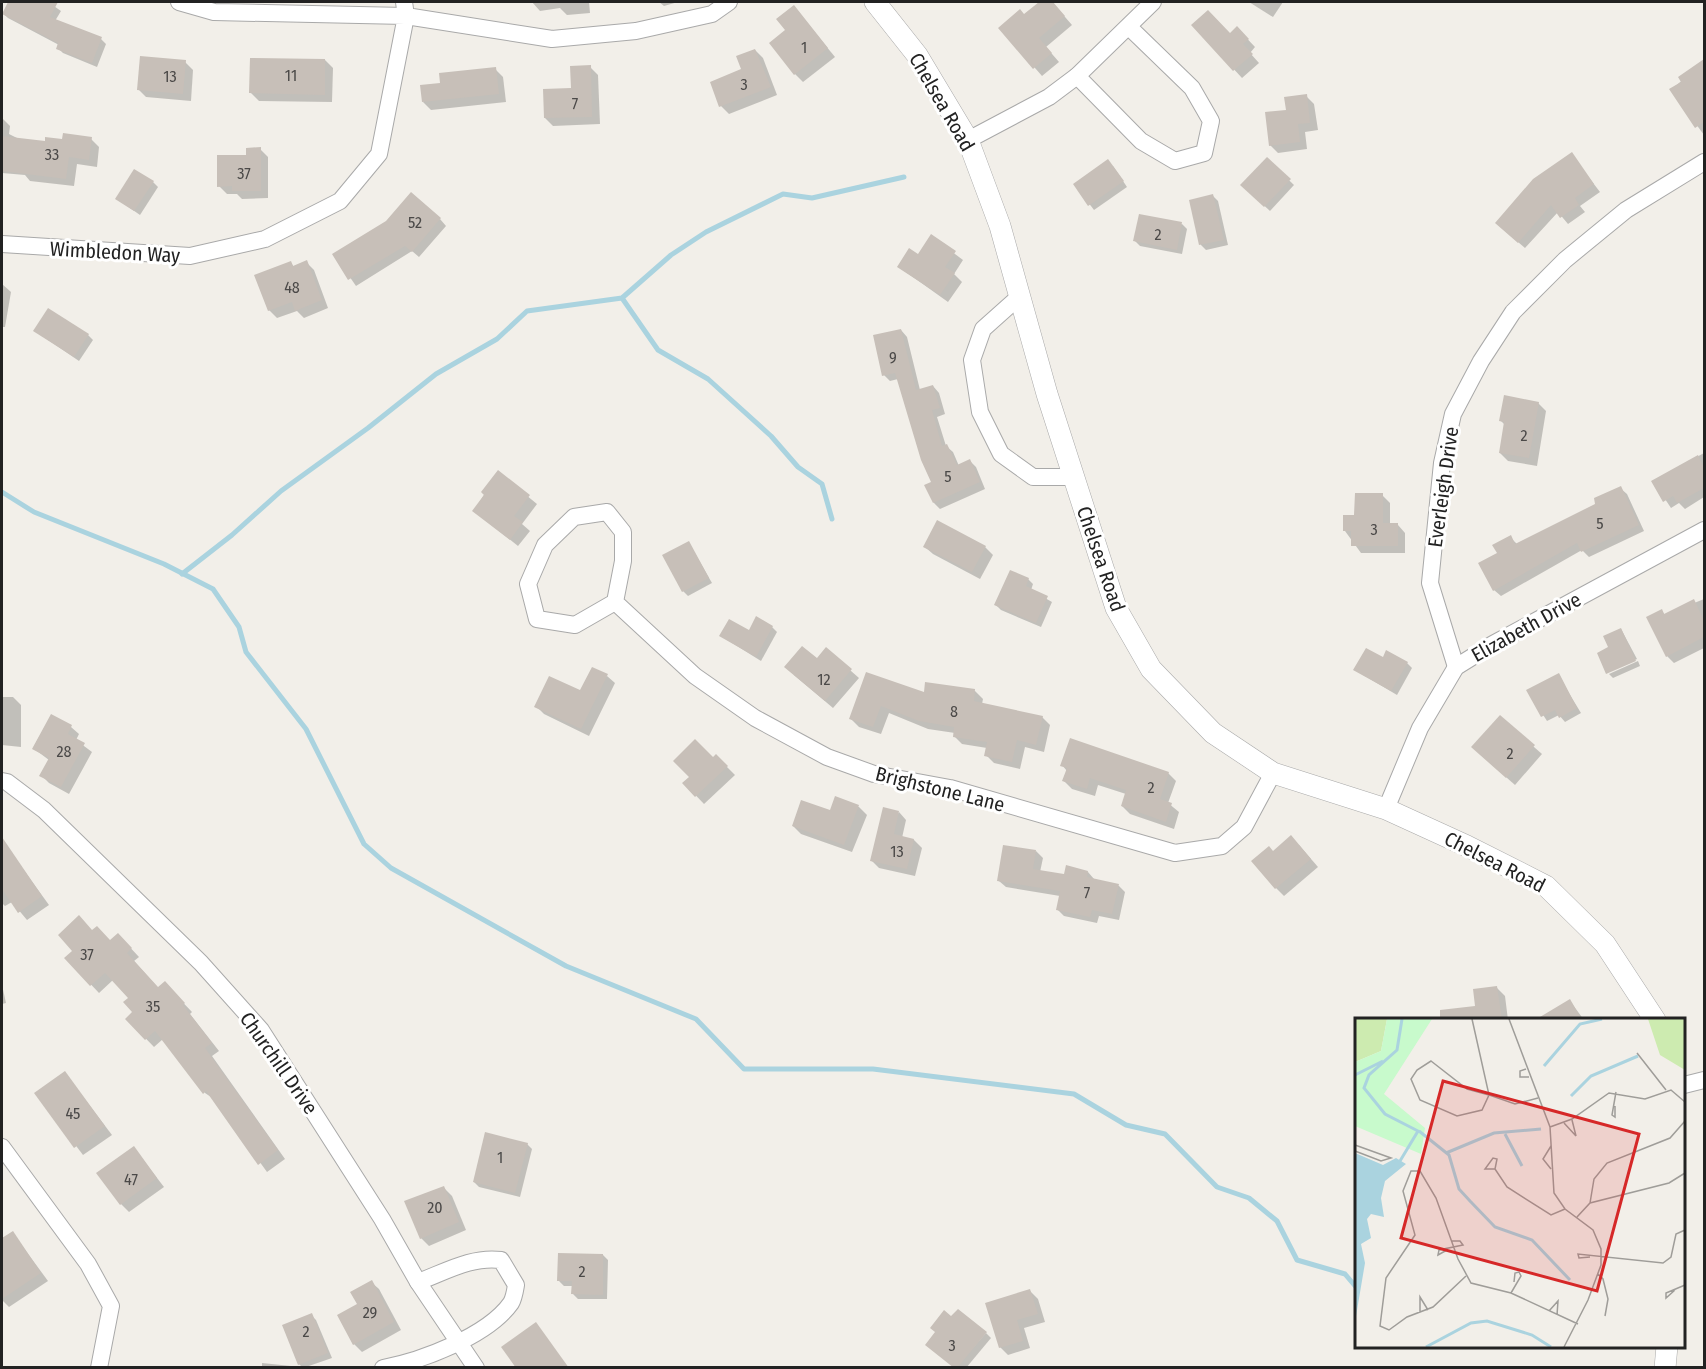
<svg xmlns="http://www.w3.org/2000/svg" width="1706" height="1369" viewBox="0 0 1706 1369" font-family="'Fira Sans Condensed',sans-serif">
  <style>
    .shadow { fill: #0003 }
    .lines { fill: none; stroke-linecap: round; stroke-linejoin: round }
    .stream { stroke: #aad3df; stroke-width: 5 }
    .building { fill: #c7bfb8 }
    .minor-casing { stroke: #a9a9a9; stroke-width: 18 }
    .tertiary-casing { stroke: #a9a9a9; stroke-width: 22 }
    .minor { stroke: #fff; stroke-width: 16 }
    .tertiary { stroke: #fff; stroke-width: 21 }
    .labels { text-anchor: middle; stroke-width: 6; stroke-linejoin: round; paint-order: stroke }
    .number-label { font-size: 16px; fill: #4b4948 }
    .street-label { font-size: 20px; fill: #222; stroke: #fff }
    .inset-river { fill: none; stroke: #aad3df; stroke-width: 3 }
    .inset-road { fill: none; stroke: #9f9d99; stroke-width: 1.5 }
    .view { fill: #d62828; fill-opacity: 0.15; stroke: #d62828; stroke-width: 3 }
    .inset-edge { fill: none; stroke: #222; stroke-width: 3 }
  </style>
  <rect width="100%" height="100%" fill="#f2efe9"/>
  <g class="shadow">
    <polygon points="10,2 48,2 61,11 55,21 101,39 106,44 97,67 63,53 58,48 59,45 8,18 3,13"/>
    <polygon points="532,2 589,2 590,13 567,15 560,8 540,11"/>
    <polygon points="659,2 678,2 664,6"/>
    <polygon points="1041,2 1052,2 1072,25 1046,47 1059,62 1042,76 1000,28 1024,16"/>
    <polygon points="1249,2 1283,2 1273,17"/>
    <polygon points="794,7 835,57 803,82 795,74 788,31"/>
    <polygon points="1193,25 1230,35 1237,28 1255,47 1250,53 1259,63 1242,78"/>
    <polygon points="755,50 763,58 777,95 729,114 721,106"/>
    <polygon points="325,60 333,68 332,102 259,101 251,93"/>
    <polygon points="185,62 193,70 191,101 146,97 138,89"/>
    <polygon points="1701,64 1704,67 1704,135 1671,90"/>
    <polygon points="590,67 598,75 600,124 553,126 545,118"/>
    <polygon points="495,69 503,77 506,102 431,110 423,102 441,85"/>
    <polygon points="1306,96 1314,104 1318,130 1305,132 1307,149 1278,153 1270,145 1288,111"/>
    <polygon points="2,118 10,126 9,134 19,139 46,143 91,139 99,147 97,167 77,164 74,186 30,181 25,175 2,173"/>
    <polygon points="260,149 268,157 268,198 242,199 237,194 227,194 219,186 247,156"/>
    <polygon points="1571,154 1600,192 1580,206 1585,212 1568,224 1558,212 1525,248 1504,230"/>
    <polygon points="1267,159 1294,185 1270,211 1242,185"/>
    <polygon points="1113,166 1127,187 1094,210 1075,185"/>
    <polygon points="153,182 158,187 140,215 117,199"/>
    <polygon points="1213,196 1218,201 1228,245 1206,250 1201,245 1191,201"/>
    <polygon points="440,219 446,226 419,257 412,251 356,286 334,254"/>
    <polygon points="1182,224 1187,229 1182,254 1140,246 1135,241"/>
    <polygon points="931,236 963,260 954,274 962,282 948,302 899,267 919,256"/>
    <polygon points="306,262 314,270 328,308 304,318 297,311 277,318 269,310 291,263 294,267"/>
    <polygon points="2,284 11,292 5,327 2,327"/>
    <polygon points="901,330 907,337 920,390 933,386 939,393 945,414 937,417 946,446 953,452 959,466 970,461 976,467 985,489 940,509 934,503 933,483 898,379 890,381 884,375"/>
    <polygon points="35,331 88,335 93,340 79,361"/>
    <polygon points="1538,403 1546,411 1537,466 1508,461 1500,453 1505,425 1501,421"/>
    <polygon points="1704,453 1704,497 1685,509 1679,503 1671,508 1653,481"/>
    <polygon points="498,472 537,504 522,524 530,531 518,546 474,511"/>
    <polygon points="1620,488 1627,494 1644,531 1589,557 1582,550 1501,596 1494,590 1499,554 1510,537 1517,544 1597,505"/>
    <polygon points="1382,495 1390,503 1390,525 1398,525 1405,533 1405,553 1361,553 1345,531 1356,516"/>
    <polygon points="689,543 712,583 688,596 683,591"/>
    <polygon points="925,547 985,547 993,555 980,579 933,554"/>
    <polygon points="1028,579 1033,584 1031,590 1052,602 1041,627 1001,610 996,605"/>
    <polygon points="1704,599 1704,648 1674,663 1667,656 1662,611 1665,615"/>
    <polygon points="772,627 777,632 761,661 721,636"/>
    <polygon points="1621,629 1637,659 1608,672 1610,648"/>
    <polygon points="826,649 859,678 833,708 794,675 817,660"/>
    <polygon points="1383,659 1407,663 1412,668 1397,695 1355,670"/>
    <polygon points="1638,661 1640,666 1613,678 1609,674"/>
    <polygon points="867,674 925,694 975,691 983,699 982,704 1042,717 1050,725 1044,752 1025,747 1020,769 994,763 986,755 987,748 962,744 954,736 955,733 928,729 889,713 881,734 859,727 851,719"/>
    <polygon points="1558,675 1581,713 1565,722 1559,715 1547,721 1528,691"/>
    <polygon points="607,676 615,683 589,736 544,714 536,706 581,692"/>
    <polygon points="2,697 13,697 21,705 21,747 2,745"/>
    <polygon points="51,716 71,727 79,734 76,740 92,752 69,794 49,783 41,775 49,760 33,748"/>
    <polygon points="1500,717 1542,754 1515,785 1481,755"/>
    <polygon points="716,756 735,775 704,804 684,783"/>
    <polygon points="1062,765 1168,773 1176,781 1168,803 1179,812 1174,829 1130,814 1122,806 1126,794 1098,785 1095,796 1072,789 1064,781 1067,771"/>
    <polygon points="836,798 859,807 867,815 852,852 801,834 793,826 831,812"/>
    <polygon points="899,812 906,820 902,838 914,840 922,848 915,876 879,868 871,860"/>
    <polygon points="2,840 49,905 27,920 12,902 5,906 2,903"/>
    <polygon points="1299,845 1318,867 1284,896 1276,888 1273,852"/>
    <polygon points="1036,851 1043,858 1040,872 1065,876 1088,872 1094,879 1119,886 1125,892 1119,920 1099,916 1097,923 1064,916 1057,909 1060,896 1006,887 999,881"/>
    <polygon points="93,931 110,942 126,943 139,957 134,961 159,989 172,991 192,1012 190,1014 219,1051 212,1056 285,1159 267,1172 214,1099 205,1093 163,1039 154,1047 127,1019 134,1012 130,998 113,980 99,993 66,958"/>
    <polygon points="2,985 6,1003 2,1004"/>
    <polygon points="1497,988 1505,996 1508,1020 1454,1020 1477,1007"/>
    <polygon points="1570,1001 1584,1020 1548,1020"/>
    <polygon points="65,1073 112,1135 83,1155 36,1093"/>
    <polygon points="527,1144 532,1149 520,1197 479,1187 474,1182"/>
    <polygon points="134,1148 164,1187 129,1212 121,1204"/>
    <polygon points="444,1188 452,1196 466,1230 429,1246 421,1238"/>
    <polygon points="12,1232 48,1281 9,1307 2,1300 2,1240"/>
    <polygon points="603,1255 608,1260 607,1299 578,1299 573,1294 573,1286 564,1286 559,1281"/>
    <polygon points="371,1282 379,1289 401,1330 362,1352 354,1344 359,1305"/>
    <polygon points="1030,1291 1038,1299 1045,1322 1024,1328 1030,1348 1008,1355 1000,1347"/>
    <polygon points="311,1315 316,1320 332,1358 303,1368 299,1364"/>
    <polygon points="986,1333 991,1338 966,1368 955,1368"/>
    <polygon points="262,1363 291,1366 292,1368 262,1368"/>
  </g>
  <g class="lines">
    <g class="stream">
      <polyline points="622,298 658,350 708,379 771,436 798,467 822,484 832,519"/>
      <polyline points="2,492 34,512 164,564 213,589 239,627 246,652 306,729 364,844 391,868 566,966 696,1019 744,1069 873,1069 1074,1094 1126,1125 1165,1134 1217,1187 1249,1198 1277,1221 1297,1260 1345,1274 1356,1287"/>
      <polyline points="182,574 232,535 281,491 368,428 436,374 497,339 527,311 622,298 671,255 706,232 783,194 812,198 904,177"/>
    </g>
  </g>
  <g class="building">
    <polygon points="8,2 58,2 50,17 102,37 92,63 56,49 58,43 2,14"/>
    <polygon points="1039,2 1053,2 1065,16 1039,38 1052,53 1033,69 998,28 1020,9 1024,14"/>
    <polygon points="794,5 828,48 794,75 769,43 785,30 776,19"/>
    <polygon points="1208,10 1230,33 1237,26 1249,39 1243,44 1253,54 1233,71 1191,25"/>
    <polygon points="755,49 771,87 719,107 710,82 741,69 736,56"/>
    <polygon points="140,56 186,60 183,94 137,90"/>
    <polygon points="250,58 325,59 325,95 249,93"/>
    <polygon points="1704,59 1704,122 1695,128 1669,89 1681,82 1678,77"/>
    <polygon points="591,65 592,117 544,118 543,89 571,88 570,66"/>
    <polygon points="496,67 499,94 422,102 420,85 440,83 439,73"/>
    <polygon points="1307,94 1310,123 1298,124 1300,142 1269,146 1265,112 1286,110 1284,97"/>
    <polygon points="63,133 92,137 89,160 69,157 66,179 2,171 2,136 45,141 45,137 62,139"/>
    <polygon points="261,147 261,191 232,191 232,186 217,187 217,155 246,155 246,148"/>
    <polygon points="1572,152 1594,184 1575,198 1579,205 1560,218 1551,205 1518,243 1495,223 1533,179"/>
    <polygon points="1267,157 1291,179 1264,207 1240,185"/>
    <polygon points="1108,159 1124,181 1088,206 1073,184"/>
    <polygon points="134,169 154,181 134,211 115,199"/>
    <polygon points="411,192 441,218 412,252 405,246 348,280 332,254 386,221"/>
    <polygon points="1213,194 1224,240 1199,245 1189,200"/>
    <polygon points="1139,214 1182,222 1177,250 1133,241"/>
    <polygon points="931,234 956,251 945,267 955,273 940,295 897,267 909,248 918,254"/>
    <polygon points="307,260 322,300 295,311 292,302 268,311 254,275 291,261 293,266"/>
    <polygon points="48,308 89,334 74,357 33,331"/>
    <polygon points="901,329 916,390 933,385 940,408 932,410 942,446 947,444 957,465 970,459 980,482 933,503 924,485 931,482 921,460 895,373 882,376 873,335"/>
    <polygon points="1504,395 1539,402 1529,458 1499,453 1504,422 1499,421"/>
    <polygon points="1698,455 1704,468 1704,488 1677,503 1673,496 1663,502 1651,481"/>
    <polygon points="498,470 530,495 514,516 523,522 510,540 472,511 484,495 481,492"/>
    <polygon points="1621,486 1639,525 1581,552 1577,543 1493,591 1478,563 1497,553 1492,545 1511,535 1515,544 1595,504 1594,498"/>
    <polygon points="1355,493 1383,493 1383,523 1398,523 1398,546 1351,546 1351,531 1343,531 1343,515 1354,515"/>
    <polygon points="937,520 986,546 972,572 923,547"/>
    <polygon points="689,541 709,578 682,592 662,555"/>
    <polygon points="1010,570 1029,578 1026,586 1048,596 1036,623 994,605"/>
    <polygon points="1694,599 1704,621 1704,637 1666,657 1646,617 1662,609 1664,614"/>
    <polygon points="756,616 773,626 756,657 719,636 729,619 749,630"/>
    <polygon points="1621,628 1636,661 1606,674 1597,653 1608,647 1603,636"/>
    <polygon points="802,646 817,658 826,647 852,669 825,701 784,667"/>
    <polygon points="1366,648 1383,657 1386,650 1408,662 1391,691 1353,670"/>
    <polygon points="592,667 608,674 581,729 534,707 549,676 580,690"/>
    <polygon points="866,672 924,692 925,682 975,689 974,701 1043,716 1036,745 1017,740 1012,762 984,756 987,742 953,737 954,727 919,721 881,706 873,727 849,719"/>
    <polygon points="1559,673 1577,708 1559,718 1555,710 1541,717 1526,690"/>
    <polygon points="51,714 72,725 68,734 85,743 61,787 39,776 49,758 32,749"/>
    <polygon points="1500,715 1535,745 1506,778 1471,747"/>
    <polygon points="1070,738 1169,772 1160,799 1172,803 1166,822 1121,806 1126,790 1090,778 1087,789 1062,781 1067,768 1060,766"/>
    <polygon points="695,739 713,757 716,754 728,766 695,797 682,783 689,777 673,761"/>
    <polygon points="835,796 859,805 844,845 792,826 801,800 830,810"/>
    <polygon points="883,807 899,811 894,834 914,839 907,869 870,861"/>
    <polygon points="1291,835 1311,859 1275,889 1251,861 1269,846 1273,851"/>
    <polygon points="2,837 42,896 18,913 2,889"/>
    <polygon points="1003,845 1036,850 1033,869 1064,874 1066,865 1088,871 1087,877 1119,884 1112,914 1092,910 1090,917 1056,910 1060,891 997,881"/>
    <polygon points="79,915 92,930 97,926 110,940 118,933 132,948 127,953 158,987 165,981 185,1003 183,1005 212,1043 205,1048 278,1150 258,1165 206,1091 203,1094 155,1031 145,1040 125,1019 132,1012 123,1002 128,998 105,973 90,986 64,958 72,951 58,935"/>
    <polygon points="1497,986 1502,1020 1440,1020 1440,1010 1475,1006 1473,989"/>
    <polygon points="1570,999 1582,1020 1535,1020"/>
    <polygon points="65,1071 105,1126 74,1148 34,1093"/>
    <polygon points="485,1132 528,1143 515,1193 473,1182"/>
    <polygon points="134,1146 157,1178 120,1205 96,1173"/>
    <polygon points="444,1186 459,1222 420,1239 404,1201"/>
    <polygon points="13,1231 41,1273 2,1299 2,1238"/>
    <polygon points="558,1253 603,1254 603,1295 571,1294 572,1281 557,1281"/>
    <polygon points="372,1280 394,1322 353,1345 337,1315 357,1304 350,1292"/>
    <polygon points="1030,1289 1038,1314 1017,1320 1023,1341 999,1348 985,1303"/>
    <polygon points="958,1309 987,1332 957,1368 954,1368 925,1345 935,1332 930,1328 944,1310 951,1316"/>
    <polygon points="312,1313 328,1353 298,1365 282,1325"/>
    <polygon points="536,1322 569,1368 516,1368 501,1347"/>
  </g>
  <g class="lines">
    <g class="minor-casing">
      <g id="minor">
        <polyline points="404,2 406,16 552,39 636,31 712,14 729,2"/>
        <polyline points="1077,76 1141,141 1175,161 1204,153 1211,121 1192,88 1129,27"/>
        <polyline points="968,140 1049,97 1077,76 1153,2"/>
        <polyline points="2,244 190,256 265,239 340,201 379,154 406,16 214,12 179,2"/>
        <polyline points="1020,296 983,329 972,360 980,412 1001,454 1033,477 1073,477"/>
        <polyline points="615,602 575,625 537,619 528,584 545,545 574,517 607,512 623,532 623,561 615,602 695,676 755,718 827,757 874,774 950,788 1175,853 1222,846 1244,827 1273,773"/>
        <polyline points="1456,667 1430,583 1442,463 1453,414 1481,361 1513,312 1565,260 1626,210 1704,162"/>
        <polyline points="2,781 7,782 44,810 201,963 261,1030 382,1219 418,1282 476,1368"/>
        <polyline points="1386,809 1420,728 1456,667 1493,644 1704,530"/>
        <polyline points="1684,1085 1704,1080"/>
        <polyline points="2,1147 88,1264 111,1306 99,1368"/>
        <path d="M383,1368c38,-7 105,-32 128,-65 3,-5 4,-12 5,-18l-15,-25c-29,-4 -56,12 -83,22"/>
      </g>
    </g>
    <g class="tertiary-casing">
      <g id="tertiary">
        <polyline points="875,2 917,55 968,140 1000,226 1047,394 1116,608 1151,669 1213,733 1273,773 1386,809 1467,846 1546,886 1605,944 1655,1020"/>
        <polyline points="1665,1368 1667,1346"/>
      </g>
    </g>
    <use href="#minor" class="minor"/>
    <use href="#tertiary" class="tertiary"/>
  </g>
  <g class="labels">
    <g class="number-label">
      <text x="804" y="53">1</text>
      <text x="291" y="81">11</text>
      <text x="170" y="82">13</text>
      <text x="744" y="90">3</text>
      <text x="575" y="109">7</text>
      <text x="52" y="160">33</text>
      <text x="244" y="179">37</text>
      <text x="415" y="228">52</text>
      <text x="1158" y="240">2</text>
      <text x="292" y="293">48</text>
      <text x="893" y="363">9</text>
      <text x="1524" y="441">2</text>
      <text x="948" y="482">5</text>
      <text x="1600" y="529">5</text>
      <text x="1374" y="535">3</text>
      <text x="824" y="685">12</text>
      <text x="954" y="717">8</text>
      <text x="64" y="757">28</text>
      <text x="1510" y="759">2</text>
      <text x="1151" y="793">2</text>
      <text x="897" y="857">13</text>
      <text x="1087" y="898">7</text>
      <text x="87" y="960">37</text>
      <text x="153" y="1012">35</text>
      <text x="73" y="1119">45</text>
      <text x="500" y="1163">1</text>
      <text x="131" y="1185">47</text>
      <text x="435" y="1213">20</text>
      <text x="582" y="1277">2</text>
      <text x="370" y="1318">29</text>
      <text x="306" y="1337">2</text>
      <text x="952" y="1351">3</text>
    </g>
    <g class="street-label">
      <text transform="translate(942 102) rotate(60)" y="7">Chelsea Road</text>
      <text transform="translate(115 252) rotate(3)" y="7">Wimbledon Way</text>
      <text transform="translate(1443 487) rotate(-82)" y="7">Everleigh Drive</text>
      <text transform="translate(1101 559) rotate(71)" y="7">Chelsea Road</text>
      <text transform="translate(1526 627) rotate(-29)" y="7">Elizabeth Drive</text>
      <text transform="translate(940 789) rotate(14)" y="7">Brighstone Lane</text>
      <text transform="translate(1495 862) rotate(27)" y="7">Chelsea Road</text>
      <text transform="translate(279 1063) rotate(55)" y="7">Churchill Drive</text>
    </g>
  </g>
  <g transform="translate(1355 1018)">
    <rect width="330" height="330" fill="#f2efe9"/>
    <path d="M0,1h32l-6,32 -26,11zM293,1h37v51l-25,-15z" fill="#cdebb0"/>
    <path d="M32,1h45l-48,75 41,34 -4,26 -66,-28v-64l26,-11z" fill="#c8facc"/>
    <path d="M0,135l28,12 13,-7 10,6 -21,17 -4,17 3,19 -13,-3 -4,5 4,19 -10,6 4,19 -10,59z" fill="#aad3df"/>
    <path class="inset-river" d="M189,48l36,-42 22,-5M0,57l28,-14M216,78l20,-20 47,-20M64,113l30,24 10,34 11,12 25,26 37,13 38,40M150,116l17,32M91,135l48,-20 47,-4M45,143l18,-30 -33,-17 -21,-26 5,-13 28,-25 5,-31M71,329l45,-24 16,-2 45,14 19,12"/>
    <path class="inset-road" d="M117,1l17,76 26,9 23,-6M154,1l41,108 4,66 11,16 28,21 8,19v16l-13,35 -24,47M282,35l29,37M76,43l36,28 22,6 -7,15 -25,6 -37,-16 -9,-21 6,-9zM171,51l-6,2v6h9M260,88v11l-3,-2 4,-23M209,105l12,13 -4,-16M195,109l22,-8 37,-26 36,6 26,-9 14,12M0,127l36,13 -10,3 -26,-10M196,128l-8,13 8,10M140,151h-10l8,-11 4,1 -2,10 12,18 44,28 14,-6M235,185l4,-24 13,-16 63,-25 15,-17M222,199l13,-14 79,-20 16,-10M92,232l-9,5 1,-5 24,-5 -3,-4h-9M235,239l-11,1 -1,-4 85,9 8,-6 5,-23 9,-4M243,256l5,5 5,20 -3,17M111,258l-33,31 -26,10 -18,13 -9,-4 6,-48 29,-43 -12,-44 8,-20h9l16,27 22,61 13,24 40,10 67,31M320,272l-9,8v-5l19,-8M156,275l10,-17 -2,-4 -4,1 -1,9M194,293l9,-10 -1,14M65,294v-15l8,13"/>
    <path class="view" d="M88,63l196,53 -42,157 -196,-53z"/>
    <rect width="330" height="330" class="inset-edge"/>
  </g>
  <rect width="1706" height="1369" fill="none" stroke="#222222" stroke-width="6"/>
</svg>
